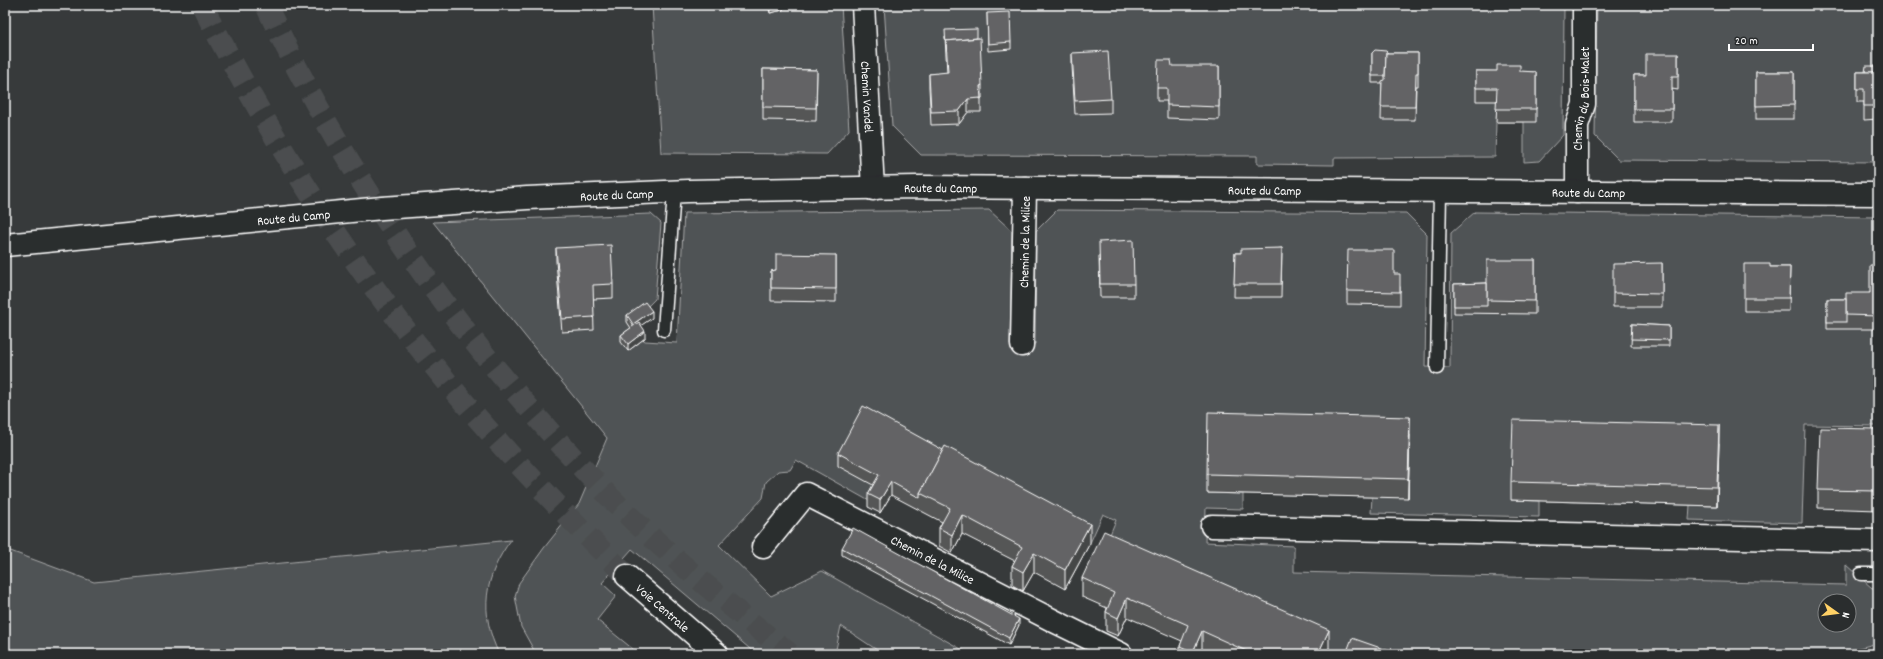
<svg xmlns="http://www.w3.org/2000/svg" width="1883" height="659" viewBox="0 0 1883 659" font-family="Dekko,sans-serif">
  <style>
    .green { fill: #505354; stroke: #a8a9aa; fill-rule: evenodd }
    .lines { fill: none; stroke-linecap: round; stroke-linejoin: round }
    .highway-tunnel { stroke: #4b4e4f; stroke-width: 22; stroke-dasharray: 22 11; stroke-linecap: butt }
    .lane-casing { stroke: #fff; stroke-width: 15 }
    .street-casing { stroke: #fff; stroke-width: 25 }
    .secondary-casing { stroke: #fff; stroke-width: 25 }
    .highway-casing { stroke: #fff; stroke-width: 25 }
    .lane { stroke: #2a2d2e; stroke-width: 12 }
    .street { stroke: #2a2d2e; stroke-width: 22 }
    .secondary { stroke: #2a2d2e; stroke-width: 22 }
    .highway { stroke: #2a2d2e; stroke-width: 22 }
    .wall { fill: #555657; stroke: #fff }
    .shaded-wall { fill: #454647; stroke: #fff }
    .building { fill: #636465; stroke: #fff }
    .labels { text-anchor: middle; stroke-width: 3; stroke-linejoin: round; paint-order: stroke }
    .street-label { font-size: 13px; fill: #fff; stroke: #2a2d2e }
  </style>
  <rect width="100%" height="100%" fill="#373a3b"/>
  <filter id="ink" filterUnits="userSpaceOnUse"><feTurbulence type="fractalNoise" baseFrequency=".025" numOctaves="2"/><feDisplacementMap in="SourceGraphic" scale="8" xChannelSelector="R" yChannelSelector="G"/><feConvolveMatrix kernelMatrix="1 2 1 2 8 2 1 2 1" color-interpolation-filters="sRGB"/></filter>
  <g filter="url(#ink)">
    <g class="green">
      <polygon points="652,5 841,5 849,130 827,154 661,153"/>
      <polygon points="884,5 1564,5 1563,135 1539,161 1524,162 1524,122 1496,122 1495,157 1334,158 1334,165 1257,164 1257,156 921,155 892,126"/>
      <polygon points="1597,5 1878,5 1878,162 1619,160 1595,136"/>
      <path d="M989,210l23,21 -2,114 25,-1 1,-113 21,-21 349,3 21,21 -2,133 25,1 1,-135 24,-21 403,5v209l-73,-1 -3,98 -113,-3 1,-15 26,1 -205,-6 28,1v16l-168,-4 1,-16 -165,-4 36,1v15l-37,-1 -1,34 89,4v26l552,13v-20l26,23h6v55l-42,11h-510l2,-6 -224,-99 12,-29 -13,-6 -13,29 -72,-40 -139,-15 -8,14 -75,-42 -6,10 -12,1 -12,11 -3,16 -44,47 52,51 51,-25 148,83h-87l-42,-28 -6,28h-79l-124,-105 -30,34 14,13 -19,24 42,34h-103l-15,-27 -6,-31 4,-13 25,-35 35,-44 28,-66 -174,-216 218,-8 10,9 -6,76 -10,10 -12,22 12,10 32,2 7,-130zM1825,601h24v24h-24z"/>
      <path d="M511,540c-27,36 -32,73 -12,114h-494v-105l89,33z"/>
    </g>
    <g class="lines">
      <g class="highway-tunnel">
        <path d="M202,5c63,123 138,243 224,351 62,78 130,150 201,220"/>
        <path d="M266,5c70,151 166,294 277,419 27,31 56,63 86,92 51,49 106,94 161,138"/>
      </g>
      <g class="lane-casing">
        <g id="lane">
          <polyline points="664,330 674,192"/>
          <polyline points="1437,368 1440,191"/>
          <polyline points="1861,574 1878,574"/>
        </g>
      </g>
      <g class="street-casing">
        <g id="street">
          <path id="s1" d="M863,5l10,184"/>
          <path id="s2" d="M1577,192v-67l7,-21v-99"/>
          <path id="s3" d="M1022,345l3,-157"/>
          <polyline points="1212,526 1878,541"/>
          <path id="s4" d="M763,547l43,-53 250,128 65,32"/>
        </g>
      </g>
      <g class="secondary-casing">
        <g id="secondary">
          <path id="s5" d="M5,245l377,-37 145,-10 161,-7 230,-4 960,7"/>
        </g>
      </g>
      <g class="highway-casing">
        <g id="highway">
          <path id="s6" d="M627,576l90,78"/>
        </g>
      </g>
      <use href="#lane" class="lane"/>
      <use href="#street" class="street"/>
      <use href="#secondary" class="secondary"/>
      <use href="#highway" class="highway"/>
    </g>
    <g class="wall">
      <polygon points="768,5 783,5 783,10 770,13"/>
      <polygon points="987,13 1011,42 1011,49 988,51"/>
      <polygon points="945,37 982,98 981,99 981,112 968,112 959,124 931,125 929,87 929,74 947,73"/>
      <polygon points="1072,53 1111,99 1111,113 1075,114 1072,66"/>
      <polygon points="1372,53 1418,53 1418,86 1416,86 1415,120 1381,120 1382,83 1372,83"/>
      <polygon points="1678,54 1678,90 1672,89 1672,122 1634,122 1634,75 1646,75"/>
      <polygon points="1219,66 1219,120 1167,118 1167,101 1157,101 1157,88"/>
      <polygon points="1878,66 1878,119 1864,120 1864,102 1857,102 1857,72 1865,72"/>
      <polygon points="763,69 817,70 816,121 763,120"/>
      <polygon points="1476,71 1536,72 1536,122 1496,122 1497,101 1476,101"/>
      <rect x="1756" y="72" width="38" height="47"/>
      <polygon points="556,248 613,284 613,298 593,299 594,330 562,332 556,261"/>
      <polygon points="1282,248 1281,297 1234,297 1235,253 1241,253"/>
      <polygon points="836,255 836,302 771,301 771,271 776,270"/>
      <polygon points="1099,255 1134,284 1134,297 1100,297"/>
      <polygon points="1535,260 1535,314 1454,313 1454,284 1487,283"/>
      <polygon points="1662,263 1662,307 1613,307 1613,293"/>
      <polygon points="1878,265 1878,329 1827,329 1827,299 1846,299 1870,293"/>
      <polygon points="1770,267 1790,267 1789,311 1744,311 1744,298"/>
      <polygon points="1394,274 1400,287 1400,305 1347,304 1347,291"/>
      <polygon points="627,315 652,318 641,325 645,338 628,351 621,342 621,335 631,328 627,322"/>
      <polygon points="1632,324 1669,326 1669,346 1631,346"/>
      <polygon points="1878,429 1878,510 1818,508 1818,490"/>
      <polygon points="1410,435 1408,498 1207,493 1207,474"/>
      <polygon points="1719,443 1717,506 1511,500 1511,482"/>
      <polygon points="838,453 1090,543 1065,589 1034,572 1023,591 1012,585 1012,566 1015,561 962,534 952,553 939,546 939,528 942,522 891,495 880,513 868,507 868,494 873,485 838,466"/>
      <polygon points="842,548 1019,625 1009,645 842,555"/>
      <polygon points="1082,578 1329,648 1326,654 1212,654 1202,650 1200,654 1180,654 1180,646 1182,641 1127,617 1118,636 1106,631 1106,612 1107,608 1082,597"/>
    </g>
    <g class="shaded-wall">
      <polygon points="777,5 783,5 783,10 770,13 770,6"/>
      <polygon points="982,85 982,98 980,99 980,86"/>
      <polygon points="968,99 968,112 959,124 959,111"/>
      <polygon points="652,311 652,318 633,331 633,324"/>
      <polygon points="645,331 645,338 628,351 628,344"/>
      <polygon points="1410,417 1410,435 1408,498 1408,479"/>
      <polygon points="1719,425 1719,443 1717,506 1717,487"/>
      <polygon points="891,482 891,495 880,513 880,500"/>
      <polygon points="962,515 962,534 952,553 952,535"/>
      <polygon points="1090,524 1090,543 1065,589 1065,570"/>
      <polygon points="1034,553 1034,572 1023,591 1023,572"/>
      <polygon points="1127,598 1127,617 1118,636 1118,618"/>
      <polygon points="1019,619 1019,625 1009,645 1009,638"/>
      <polygon points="1329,630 1329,648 1326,654 1318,654"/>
      <polygon points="1202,631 1202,650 1200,654 1193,654 1193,652"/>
    </g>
    <g class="building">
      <polygon points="1010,12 1011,42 988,44 987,13"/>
      <polygon points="977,29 977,38 946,41 946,47 945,30"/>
      <polygon points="980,38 982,85 980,86 981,98 968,99 959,111 931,112 929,74 948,72 946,41"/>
      <polygon points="1375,50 1386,51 1388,53 1386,53 1385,76 1372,76 1372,53"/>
      <polygon points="1108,51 1111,99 1075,101 1072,53"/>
      <polygon points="1386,53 1418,53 1418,73 1416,73 1415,107 1381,107 1382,81 1385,80"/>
      <polygon points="1646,54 1678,54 1678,76 1672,76 1672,109 1634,109 1634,75 1646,75"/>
      <polygon points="1158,60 1171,60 1172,66 1219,66 1219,107 1167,105 1167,88 1157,88"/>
      <polygon points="1497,65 1520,65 1520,71 1536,72 1536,109 1496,109 1497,88 1476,88 1476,71 1497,71"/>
      <polygon points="1866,66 1878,66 1878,72 1865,72"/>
      <polygon points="763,69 817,70 816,108 763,107"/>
      <polygon points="1756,72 1794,72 1794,105 1756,106"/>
      <polygon points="1857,72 1878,72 1878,106 1864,106 1864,89 1857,89"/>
      <polygon points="1133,240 1134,284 1100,284 1099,242"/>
      <polygon points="611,245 613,284 593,285 594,317 562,319 556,248"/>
      <polygon points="1282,248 1281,284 1234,284 1235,253 1241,253 1241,249"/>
      <polygon points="1348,250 1394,250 1394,274 1400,274 1400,292 1347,291"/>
      <polygon points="776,254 836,255 836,289 771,288 771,271 776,270"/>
      <polygon points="1487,260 1535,260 1535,301 1487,300"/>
      <polygon points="1662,263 1662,294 1613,293 1613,264"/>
      <polygon points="1744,264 1770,264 1770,267 1790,267 1789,298 1744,298"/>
      <polygon points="1870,265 1878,265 1878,316 1846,315 1846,293 1870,293"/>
      <polygon points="1487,283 1487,306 1454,306 1454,284"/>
      <rect x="1827" y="299" width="19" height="23"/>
      <polygon points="645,302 652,311 633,324 627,315"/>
      <polygon points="639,322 645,331 628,344 621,335"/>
      <polygon points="1632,324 1669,326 1669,340 1631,339"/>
      <polygon points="863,406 943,450 920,493 920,498 891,482 880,500 868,494 879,475 838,453"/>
      <polygon points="1208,412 1410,417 1408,479 1207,474"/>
      <polygon points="1513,420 1719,425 1717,487 1511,482"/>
      <polygon points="1820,428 1878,429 1878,491 1818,490"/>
      <polygon points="945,446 1090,524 1065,570 1034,553 1023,572 1012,566 1022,547 962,515 952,535 939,528 950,508 920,493"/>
      <polygon points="853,528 1019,619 1009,638 842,548"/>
      <polygon points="1104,531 1329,630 1318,654 1253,654 1202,631 1193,652 1180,646 1188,625 1127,598 1118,618 1106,612 1114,593 1082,578"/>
      <polygon points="1352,638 1398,654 1346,654"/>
    </g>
  </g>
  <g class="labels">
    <g class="street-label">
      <text dy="5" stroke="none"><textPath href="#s1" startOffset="92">Chemin Vandel</textPath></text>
      <text dy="5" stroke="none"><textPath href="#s2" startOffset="94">Chemin du Bois-Malet</textPath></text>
      <text dy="5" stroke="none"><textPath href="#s5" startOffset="938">Route du Camp</textPath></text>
      <text dy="5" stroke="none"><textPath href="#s5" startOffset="1262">Route du Camp</textPath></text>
      <text dy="5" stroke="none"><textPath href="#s5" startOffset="1586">Route du Camp</textPath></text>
      <text dy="5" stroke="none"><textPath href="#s5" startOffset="614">Route du Camp</textPath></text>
      <text dy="5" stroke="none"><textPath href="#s5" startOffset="290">Route du Camp</textPath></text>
      <text dy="5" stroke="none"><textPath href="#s3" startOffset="103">Chemin de la Milice</textPath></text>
      <text dy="5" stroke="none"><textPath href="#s4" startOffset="211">Chemin de la Milice</textPath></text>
      <text dy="5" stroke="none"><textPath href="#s6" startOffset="48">Voie Centrale</textPath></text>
    </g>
  </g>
  <rect width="1883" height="659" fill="none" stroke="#2a2d2e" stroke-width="20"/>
  <rect x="10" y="10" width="1863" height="639" fill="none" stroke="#fff" stroke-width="1.5" filter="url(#ink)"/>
  <g transform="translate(1837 613) rotate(104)"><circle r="19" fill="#2a2d2e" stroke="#7f8182"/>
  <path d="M0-3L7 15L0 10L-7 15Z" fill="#ffd166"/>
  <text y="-6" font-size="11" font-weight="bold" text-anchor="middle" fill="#ffffff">N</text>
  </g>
  <path d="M1729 44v6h84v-6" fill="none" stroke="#ffffff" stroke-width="2"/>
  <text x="1735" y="44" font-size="12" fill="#ffffff" stroke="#2a2d2e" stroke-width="3" paint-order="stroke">20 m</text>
</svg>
